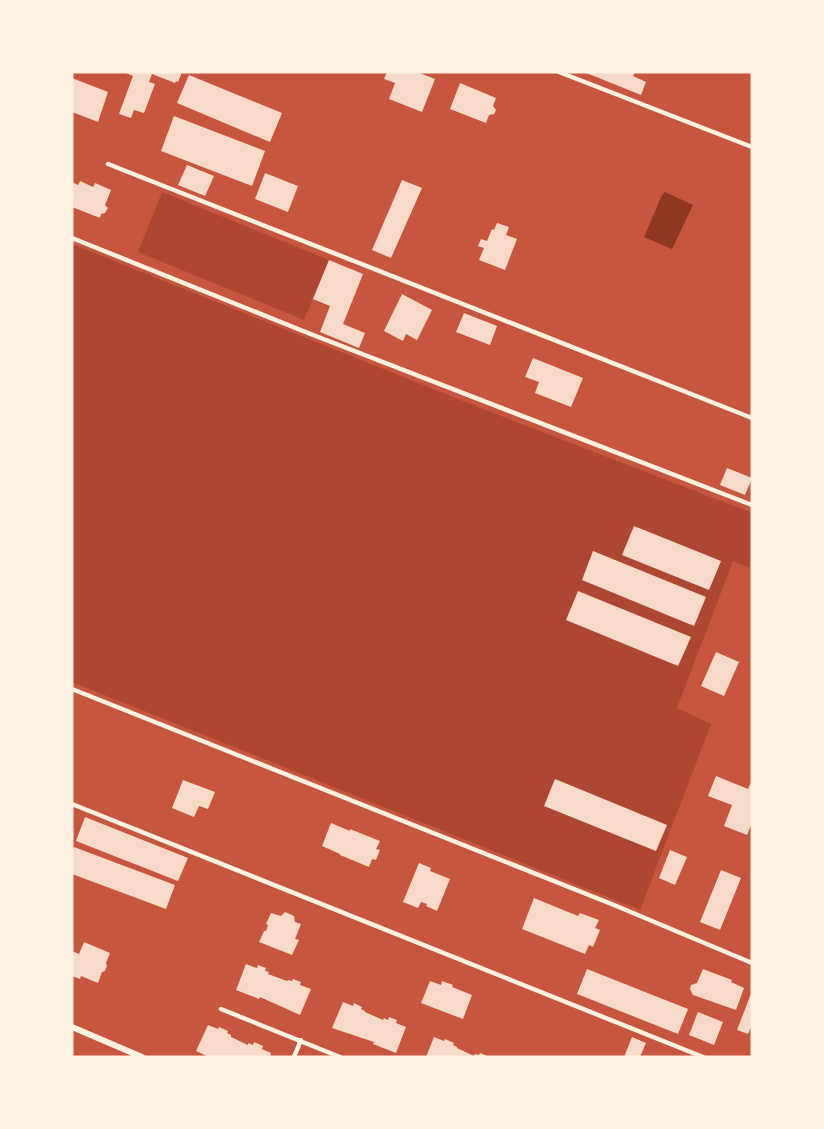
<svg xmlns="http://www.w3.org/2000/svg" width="824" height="1129" viewBox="0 0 824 1129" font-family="'Nunito Sans',sans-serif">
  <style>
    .green { fill: #ae4732 }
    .water { fill: #8f3625 }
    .building { fill: #f7dbc8 }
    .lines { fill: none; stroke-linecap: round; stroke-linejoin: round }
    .service { stroke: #fff3e0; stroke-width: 4.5 }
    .minor { stroke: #fff3e0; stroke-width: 6 }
  </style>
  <rect width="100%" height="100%" fill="#c8553d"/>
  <g class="green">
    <polygon points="162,192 329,260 304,320 138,252"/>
    <polygon points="72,244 493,413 752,513 752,569 733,561 677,708 711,724 640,910 72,682"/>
  </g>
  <polygon class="water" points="665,192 693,205 672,249 644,237 662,195"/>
  <g class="building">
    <polygon points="124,72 182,72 178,82 176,81 175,83 152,74 149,82 155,84 144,113 134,110 131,118 119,114 133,76"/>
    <polygon points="387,72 417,72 435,79 422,112 389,99 395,83 384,79"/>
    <polygon points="584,72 635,72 633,76 646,82 641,95"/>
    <polygon points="189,75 282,113 270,142 177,103"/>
    <polygon points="72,78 108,92 98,122 72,112"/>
    <polygon points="460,83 496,98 493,106 496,110 494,114 489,115 486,123 450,109"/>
    <polygon points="174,116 265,151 252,186 161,151"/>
    <polygon points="187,165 214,176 205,196 178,185"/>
    <polygon points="265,173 298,186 288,212 255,199"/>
    <polygon points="402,180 422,188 391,258 372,250"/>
    <polygon points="80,181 93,187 95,183 111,190 105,205 108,208 105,213 101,214 100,218 72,207 72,182 78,185"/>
    <polygon points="497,223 509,227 506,235 517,239 505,270 479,260 484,248 478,246 481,239 487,241 492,229 494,230"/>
    <polygon points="329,260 363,274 343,324 365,333 359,348 320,332 330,306 313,299"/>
    <polygon points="402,294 432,310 417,340 406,334 403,341 384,331"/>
    <polygon points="464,313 497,326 490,345 456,332"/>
    <polygon points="533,358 583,378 571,407 535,393 539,382 525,377"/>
    <polygon points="727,468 752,478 745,495 720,485"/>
    <polygon points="634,526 721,561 709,590 622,555"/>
    <polygon points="593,551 706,597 694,626 582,580"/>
    <polygon points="578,591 691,637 678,666 566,620"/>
    <polygon points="716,652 739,662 724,696 701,686"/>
    <polygon points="716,776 748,789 752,780 752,822 747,835 724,826 732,805 708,796"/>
    <polygon points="555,779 667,825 656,851 544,806"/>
    <polygon points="183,780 215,792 208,809 199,806 194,817 172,808"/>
    <polygon points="85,817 188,858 178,881 76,841"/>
    <polygon points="331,823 350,831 350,829 380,841 376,849 380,850 376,860 372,859 369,867 340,855 340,854 322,846"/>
    <polygon points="74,847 175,885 166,909 72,874 72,852"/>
    <polygon points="670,850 687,857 675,885 659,878"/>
    <polygon points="419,863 431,868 430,871 450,879 437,911 426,906 427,904 421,902 418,908 403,902"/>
    <polygon points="721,870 741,878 720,930 700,922"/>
    <polygon points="534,898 578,916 580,913 599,920 595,928 600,930 593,947 589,945 585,954 522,929"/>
    <polygon points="285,912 294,916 295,922 301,924 295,939 299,940 292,955 259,942 264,931 266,931 268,925 266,924 271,913 281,916"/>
    <polygon points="84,942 110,953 106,963 107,966 105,971 102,972 98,983 81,976 80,979 72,976 72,951 79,954"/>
    <polygon points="246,964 257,968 258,965 266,968 265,971 269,972 268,974 287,981 288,980 292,981 293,979 301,982 300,985 311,989 300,1015 260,997 259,999 236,990"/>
    <polygon points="587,969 688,1009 678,1034 577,994"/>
    <polygon points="703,969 732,980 731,982 744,988 736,1010 693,995 690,989 691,985 697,983"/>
    <polygon points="430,981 441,985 442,981 453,985 452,987 472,995 463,1019 421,1003"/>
    <polygon points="752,991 752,1025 748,1034 737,1030"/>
    <polygon points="343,1002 353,1006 354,1003 362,1007 361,1009 365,1011 365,1012 383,1020 384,1018 388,1020 389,1017 397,1020 396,1023 406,1027 396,1053 373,1044 374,1042 332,1028"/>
    <polygon points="698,1012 723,1022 714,1045 689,1035"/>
    <polygon points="208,1025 218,1029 219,1027 228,1031 227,1033 231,1035 231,1037 248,1045 248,1043 253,1045 254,1042 263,1046 262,1049 271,1053 270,1057 209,1057 196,1051"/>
    <polygon points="434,1037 444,1041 445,1039 454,1043 453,1045 457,1047 457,1048 474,1056 475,1054 479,1055 480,1053 490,1057 426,1057"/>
    <polygon points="632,1037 646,1043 640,1057 624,1057"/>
  </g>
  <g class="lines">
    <g class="service">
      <polyline points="559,72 752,147"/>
      <polyline points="108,164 752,418"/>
      <polyline points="72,238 308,333 752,505"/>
      <polyline points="72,689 614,905 752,963"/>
      <polyline points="72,804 703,1057"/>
      <polyline points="221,1009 340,1057"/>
      <polyline points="294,1057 301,1040"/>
    </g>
    <polyline class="minor" points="72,1027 142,1057"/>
  </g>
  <rect width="824" height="1129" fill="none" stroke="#fff3e0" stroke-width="147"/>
</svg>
